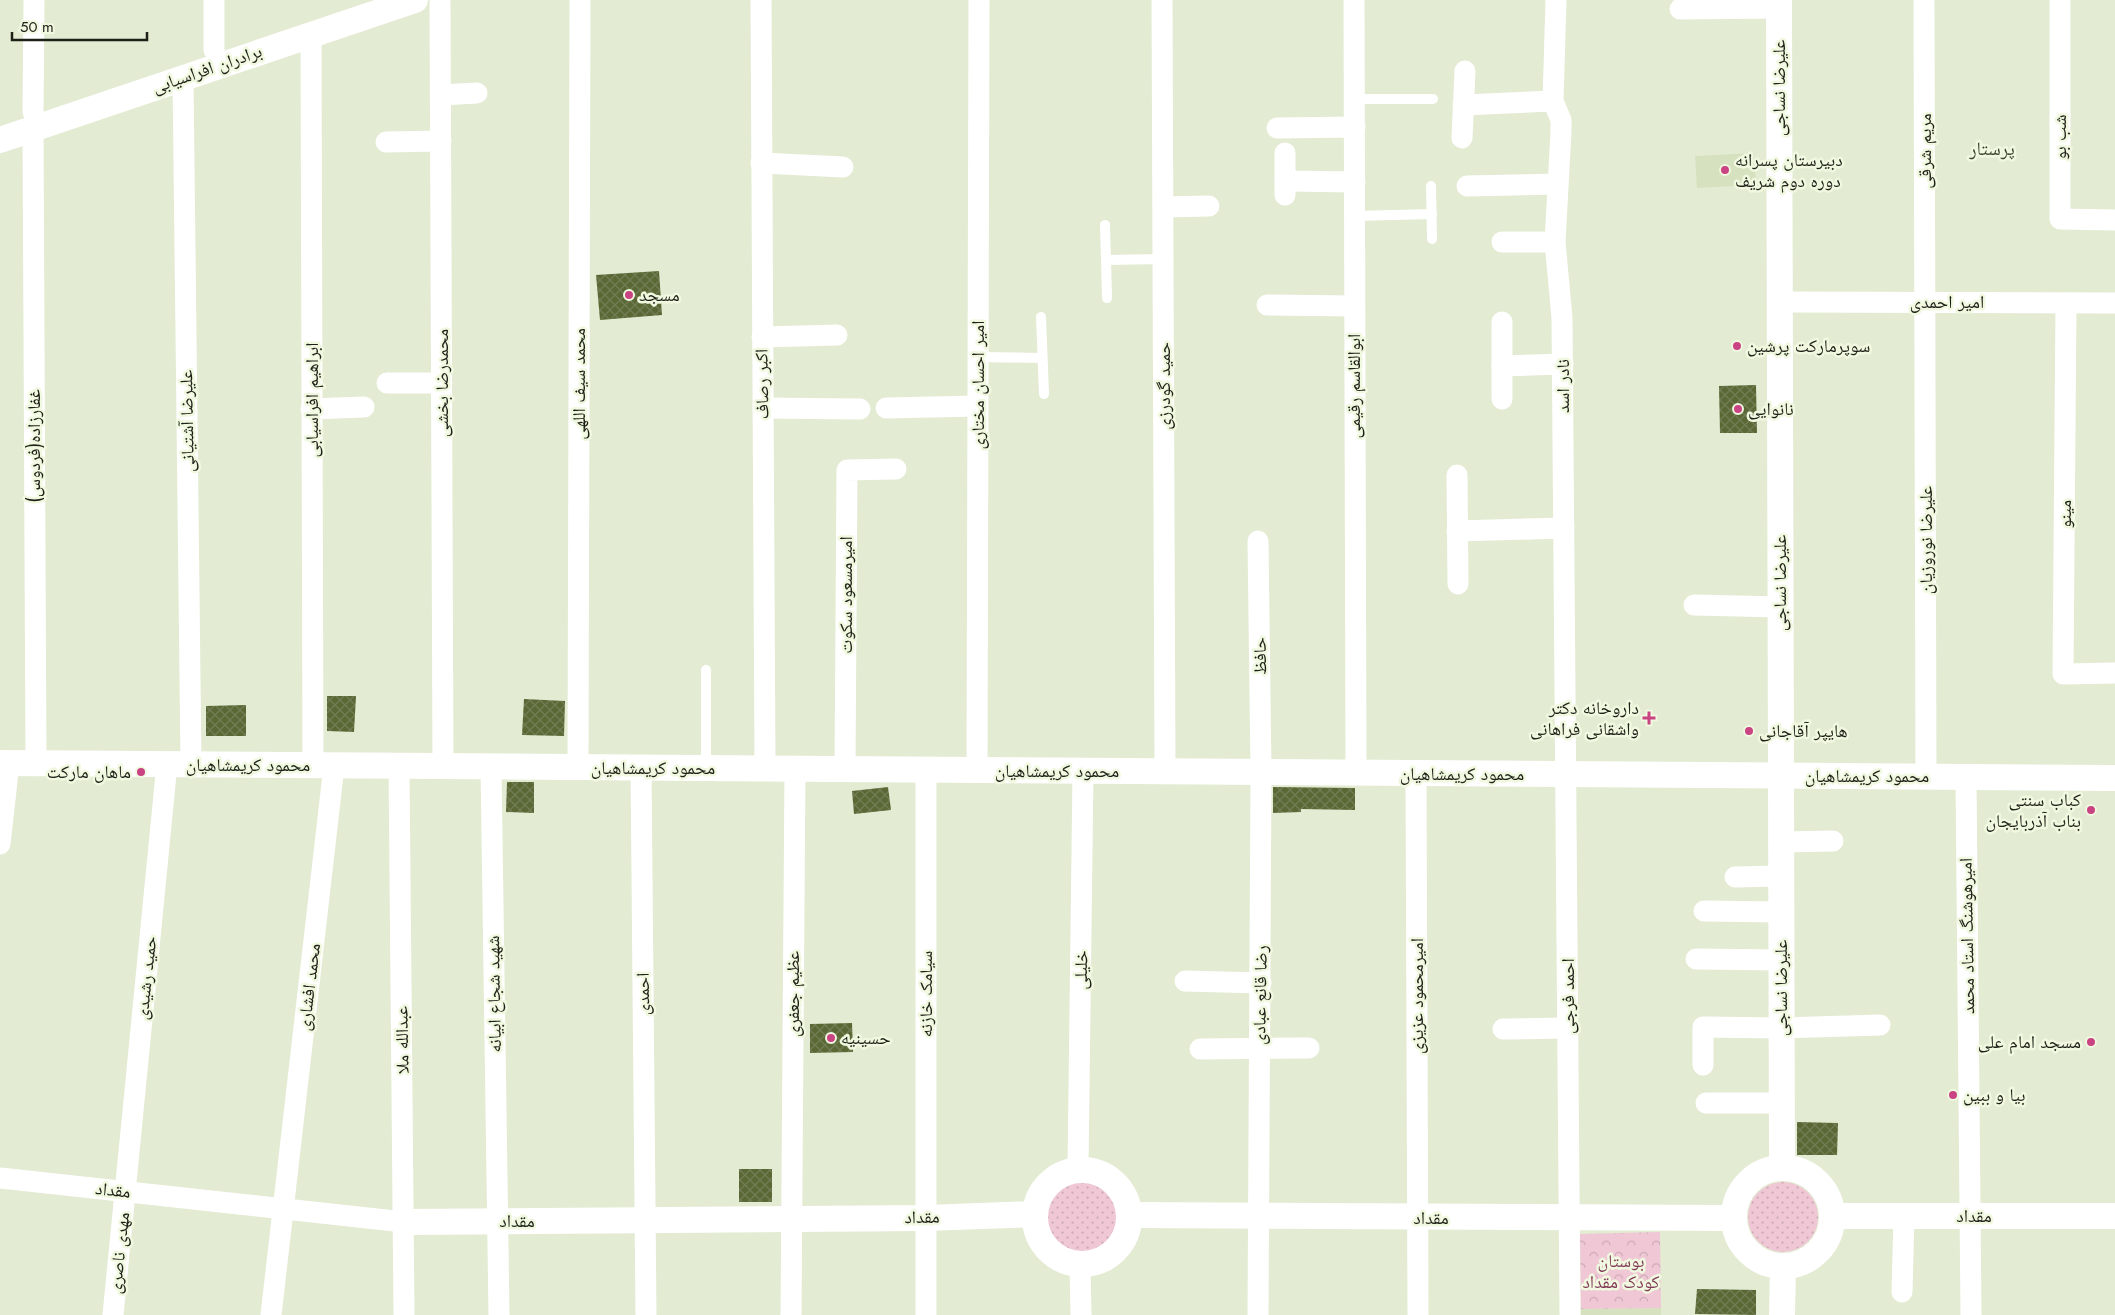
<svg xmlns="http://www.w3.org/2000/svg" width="2115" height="1315" viewBox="0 0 2115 1315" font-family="Jost,'Noto Naskh Arabic',sans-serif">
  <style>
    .built { fill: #d6e1c0 }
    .grass { fill: url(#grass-dots) }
    .park { fill: url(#park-crowns) }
    .building { fill: url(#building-cross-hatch) }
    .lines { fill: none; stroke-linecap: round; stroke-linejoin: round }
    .service { stroke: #fff; stroke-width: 10 }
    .minor { stroke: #fff; stroke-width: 21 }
    .tertiary { stroke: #fff; stroke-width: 26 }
    .poi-dot { fill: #ca4383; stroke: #f0f9e0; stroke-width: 2 }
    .labels { text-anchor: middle; stroke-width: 5; stroke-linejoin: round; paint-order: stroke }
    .street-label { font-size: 18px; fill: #1d2017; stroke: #f0f9e0 }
    .poi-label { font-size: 18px; fill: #1d2017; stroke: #f0f9e0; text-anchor: start }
    .park-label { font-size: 18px; fill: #833a59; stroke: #f0f9e0 }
    .neighbourhood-label { font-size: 19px; fill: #3f4530; stroke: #f0f9e0 }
  </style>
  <defs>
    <pattern id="grass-dots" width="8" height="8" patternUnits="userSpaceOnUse" patternTransform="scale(1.25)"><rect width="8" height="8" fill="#efc7d5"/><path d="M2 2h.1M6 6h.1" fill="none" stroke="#ccabb6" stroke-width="1.8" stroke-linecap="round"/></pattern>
    <pattern id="park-crowns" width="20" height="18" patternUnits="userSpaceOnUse" patternTransform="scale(1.25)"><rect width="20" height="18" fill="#efc7d5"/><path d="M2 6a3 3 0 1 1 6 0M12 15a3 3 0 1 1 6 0" fill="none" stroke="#ccabb6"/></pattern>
    <pattern id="building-cross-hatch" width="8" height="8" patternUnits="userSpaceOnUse" patternTransform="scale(1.25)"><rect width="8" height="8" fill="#596834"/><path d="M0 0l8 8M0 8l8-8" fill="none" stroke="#727d55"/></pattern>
  </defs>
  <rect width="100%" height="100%" fill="#e3ebd2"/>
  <g class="built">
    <polygon points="1754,153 1756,185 1697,188 1695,156"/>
    <polygon points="1661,1308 1661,1315 1581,1315 1581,1309"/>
  </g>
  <g class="grass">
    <circle cx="1082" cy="1217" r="40"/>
    <circle cx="1783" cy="1217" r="35"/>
  </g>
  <polygon class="park" points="1660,1232 1661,1308 1581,1309 1580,1234"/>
  <g class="building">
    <polygon points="659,271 662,315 600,320 596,275"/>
    <polygon points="1756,385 1757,433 1720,433 1719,386"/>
    <polygon points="327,696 356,696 354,732 327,731"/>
    <polygon points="524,699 565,701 564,736 522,735"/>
    <polygon points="246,705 246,736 206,736 206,706"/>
    <polygon points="507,782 534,782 534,813 506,812"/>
    <polygon points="888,787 891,810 854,814 852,791"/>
    <polygon points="1273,787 1355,788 1355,810 1301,809 1301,812 1273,813"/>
    <polygon points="852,1023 853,1052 810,1053 810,1024"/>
    <polygon points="1797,1122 1838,1123 1837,1155 1797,1155"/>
    <rect x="739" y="1169" width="33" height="33"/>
    <polygon points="1697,1289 1756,1290 1756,1315 1695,1314"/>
  </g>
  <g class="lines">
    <g class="service">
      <polyline points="1355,99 1433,99"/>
      <polyline points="1431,186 1432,239"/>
      <polyline points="1355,216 1432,214"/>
      <polyline points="1105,225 1106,260"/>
      <polyline points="1107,298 1106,260 1163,259"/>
      <polyline points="1041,317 1044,394"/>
      <polyline points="978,357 1042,358"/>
      <polyline points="706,767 706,670"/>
    </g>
    <g class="minor">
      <polyline points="214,0 214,50"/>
      <polyline points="440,0 443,766"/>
      <polyline points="761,0 765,768"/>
      <polyline points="1162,0 1165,771"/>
      <polyline points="1354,0 1356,773"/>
      <polyline points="1556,0 1553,101 1561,120 1561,132 1555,242 1562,318 1570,1315"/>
      <polyline points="1924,0 1926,777"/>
      <polyline points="2060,0 2060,219 2115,220"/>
      <polyline points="1680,9 1779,8"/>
      <polyline points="311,34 313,765"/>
      <polyline points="183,78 191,764"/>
      <polyline points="441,95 477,93"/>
      <polyline points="1463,105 1553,101"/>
      <polyline points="33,112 34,0"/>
      <polyline points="33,128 36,763"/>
      <polyline points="1277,128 1355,127"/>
      <polyline points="1462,138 1465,71"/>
      <polyline points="386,142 441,141"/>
      <polyline points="761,163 843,167"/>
      <polyline points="1285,181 1355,182"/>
      <polyline points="1467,186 1558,184"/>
      <polyline points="1285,195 1285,153"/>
      <polyline points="1163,207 1209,206"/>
      <polyline points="1502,242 1555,242"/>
      <polyline points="1780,302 2115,303"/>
      <polyline points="2066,303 2063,674 2115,673"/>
      <polyline points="1267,305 1354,306"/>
      <polyline points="762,337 837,335"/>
      <polyline points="1502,366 1563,364"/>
      <polyline points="387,383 442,383"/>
      <polyline points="1502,399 1502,322"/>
      <polyline points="763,408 860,409"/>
      <polyline points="886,408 978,406"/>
      <polyline points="311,409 364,407"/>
      <polyline points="1457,475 1458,584"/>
      <polyline points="1457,531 1564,528"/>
      <polyline points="1258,541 1261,772 1258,1315"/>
      <polyline points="1694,605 1780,607"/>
      <polyline points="399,766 404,1315"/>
      <polyline points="491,767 499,1315"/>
      <polyline points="578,767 580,0"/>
      <polyline points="641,768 646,1315"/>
      <polyline points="845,769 847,470 896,469"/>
      <polyline points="926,770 926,1315"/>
      <polyline points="977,770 979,0"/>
      <polyline points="1416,773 1418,1315"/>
      <polyline points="1966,777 1971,1315"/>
      <polyline points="1781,842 1833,841"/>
      <polyline points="0,844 9,763"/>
      <polyline points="1735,877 1781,876"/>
      <polyline points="1704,911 1781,912"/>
      <polyline points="1696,959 1781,960"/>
      <polyline points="1185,981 1261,983"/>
      <polyline points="1503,1029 1568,1028"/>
      <polyline points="1200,1049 1309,1048"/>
      <polyline points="1703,1065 1703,1027 1781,1028 1880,1025"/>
      <polyline points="1706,1103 1782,1103"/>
      <polyline points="1078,1169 1083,771"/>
      <polyline points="0,1178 404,1222"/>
      <polyline points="1080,1264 1081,1315"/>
      <polyline points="1902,1292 1904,1216"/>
      <polyline points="113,1315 167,764"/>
      <polyline points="271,1315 334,766"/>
      <polyline points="791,1315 795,768"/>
    </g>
    <g class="tertiary">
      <polyline points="1779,0 1782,1167"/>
      <polyline points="0,140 415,0"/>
      <polyline points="0,763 2115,778"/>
      <circle cx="1783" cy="1217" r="49"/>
      <circle cx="1082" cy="1217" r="47"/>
      <polyline points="1130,1215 1733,1218"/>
      <polyline points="1833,1216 2115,1216"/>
      <polyline points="404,1222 926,1218 1035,1214"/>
      <polyline points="1782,1315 1783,1267"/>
    </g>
  </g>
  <g class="poi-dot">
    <circle cx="1725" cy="170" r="5"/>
    <circle cx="629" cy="295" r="5"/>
    <circle cx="1737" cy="346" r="5"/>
    <circle cx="1738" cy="409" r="5"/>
    <path d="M1646.5 710.5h5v5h5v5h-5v5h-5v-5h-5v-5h5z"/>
    <circle cx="1749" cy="731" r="5"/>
    <circle cx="141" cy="772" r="5"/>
    <circle cx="2091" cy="810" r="5"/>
    <circle cx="831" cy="1038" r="5"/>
    <circle cx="2091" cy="1042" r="5"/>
    <circle cx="1953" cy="1095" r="5"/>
  </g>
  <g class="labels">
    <g class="street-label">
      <text transform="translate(207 69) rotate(-19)" y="6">برادران افراسیابی</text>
      <text transform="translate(1779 88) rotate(-90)" y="6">علیرضا نساجی</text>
      <text transform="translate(2060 137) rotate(-90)" y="6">شب بو</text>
      <text transform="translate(1925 151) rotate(-90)" y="6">مریم شرقی</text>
      <text x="1947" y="308">امیر احمدی</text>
      <text transform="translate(442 383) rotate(-90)" y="6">محمدرضا بخشی</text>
      <text transform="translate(579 384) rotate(-90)" y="6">محمد سیف اللهی</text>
      <text transform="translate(762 384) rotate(-91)" y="6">اکبر رصاف</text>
      <text transform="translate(978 385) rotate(-90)" y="6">امیر احسان مختاری</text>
      <text transform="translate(1164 386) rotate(-90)" y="6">حمید گودرزی</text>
      <text transform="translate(1354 386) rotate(-90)" y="6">ابوالقاسم رقیمی</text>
      <text transform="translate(1563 386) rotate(-90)" y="6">نادر اسد</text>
      <text transform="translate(312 400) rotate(-90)" y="6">ابراهیم افراسیابی</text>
      <text transform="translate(187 421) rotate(-91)" y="6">علیرضا آشتیانی</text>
      <text transform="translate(34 446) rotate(-90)" y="6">غفارزاده(فردوس)</text>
      <text transform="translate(2065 514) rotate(-90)" y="6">مینو</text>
      <text transform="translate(1926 540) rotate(-90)" y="6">علیرضا نوروزیان</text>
      <text transform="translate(1780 583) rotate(-90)" y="6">علیرضا نساجی</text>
      <text transform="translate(846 595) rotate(-90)" y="6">امیرمسعود سکوت</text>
      <text transform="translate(1260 656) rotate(-91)" y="6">حافظ</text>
      <text x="248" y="771">محمود کریمشاهیان</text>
      <text x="653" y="774">محمود کریمشاهیان</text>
      <text x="1057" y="777">محمود کریمشاهیان</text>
      <text x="1462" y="780">محمود کریمشاهیان</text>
      <text x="1867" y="782">محمود کریمشاهیان</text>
      <text transform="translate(1967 936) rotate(-91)" y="6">امیرهوشنگ استاد محمد</text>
      <text transform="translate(1081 970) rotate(-89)" y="6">خلیلی</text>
      <text transform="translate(146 978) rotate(-84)" y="6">حمید رشیدی</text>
      <text transform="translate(309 987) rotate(-83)" y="6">محمد افشاری</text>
      <text transform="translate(1781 988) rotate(-90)" y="6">علیرضا نساجی</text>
      <text transform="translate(494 994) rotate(-91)" y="6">شهید شجاع ابیانه</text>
      <text transform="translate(643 994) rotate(-91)" y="6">احمدی</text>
      <text transform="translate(793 994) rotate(-90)" y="6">عظیم جعفری</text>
      <text transform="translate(926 994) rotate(-90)" y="6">سیامک خازنه</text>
      <text transform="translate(1260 995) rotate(-89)" y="6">رضا قانع عبادی</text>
      <text transform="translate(1417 996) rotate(-90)" y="6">امیرمحمود عزیزی</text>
      <text transform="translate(1568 996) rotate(-90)" y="6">احمد فرجی</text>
      <text transform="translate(402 1040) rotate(-91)" y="6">عبدالله ملا</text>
      <text transform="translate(113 1190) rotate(6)" y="6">مقداد</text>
      <text x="1974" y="1222">مقداد</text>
      <text transform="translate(922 1217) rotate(-1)" y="6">مقداد</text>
      <text x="1431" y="1224">مقداد</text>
      <text x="517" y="1227">مقداد</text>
      <text transform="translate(119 1253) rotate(-84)" y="6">مهدی ناصری</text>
    </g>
    <g class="poi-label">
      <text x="1735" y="166">دبیرستان پسرانه<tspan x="1735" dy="21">دوره دوم شریف</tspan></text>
      <text x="639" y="301">مسجد</text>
      <text x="1747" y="352">سوپرمارکت پرشین</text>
      <text x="1748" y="415">نانوایی</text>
      <text x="1639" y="714" text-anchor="end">داروخانه دکتر<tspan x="1639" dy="21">واشقانی فراهانی</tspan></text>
      <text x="1759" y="737">هایپر آقاجانی</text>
      <text x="131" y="778" text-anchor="end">ماهان مارکت</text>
      <text x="2081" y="806" text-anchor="end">کباب سنتی<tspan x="2081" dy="21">بناب آذربایجان</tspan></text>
      <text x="841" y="1044">حسینیه</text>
      <text x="2081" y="1048" text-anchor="end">مسجد امام علی</text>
      <text x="1963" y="1101">بیا و ببین</text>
    </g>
    <g class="park-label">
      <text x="1621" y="1267">بوستان<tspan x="1621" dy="21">کودک مقداد</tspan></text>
    </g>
    <g class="neighbourhood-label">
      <text x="1992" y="155">پرستار</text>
    </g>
  </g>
  <path d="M12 32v8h135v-8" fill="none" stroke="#1d2017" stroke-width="2.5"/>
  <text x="20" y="32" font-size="15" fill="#1d2017" stroke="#f0f9e0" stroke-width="4" paint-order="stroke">50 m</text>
</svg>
